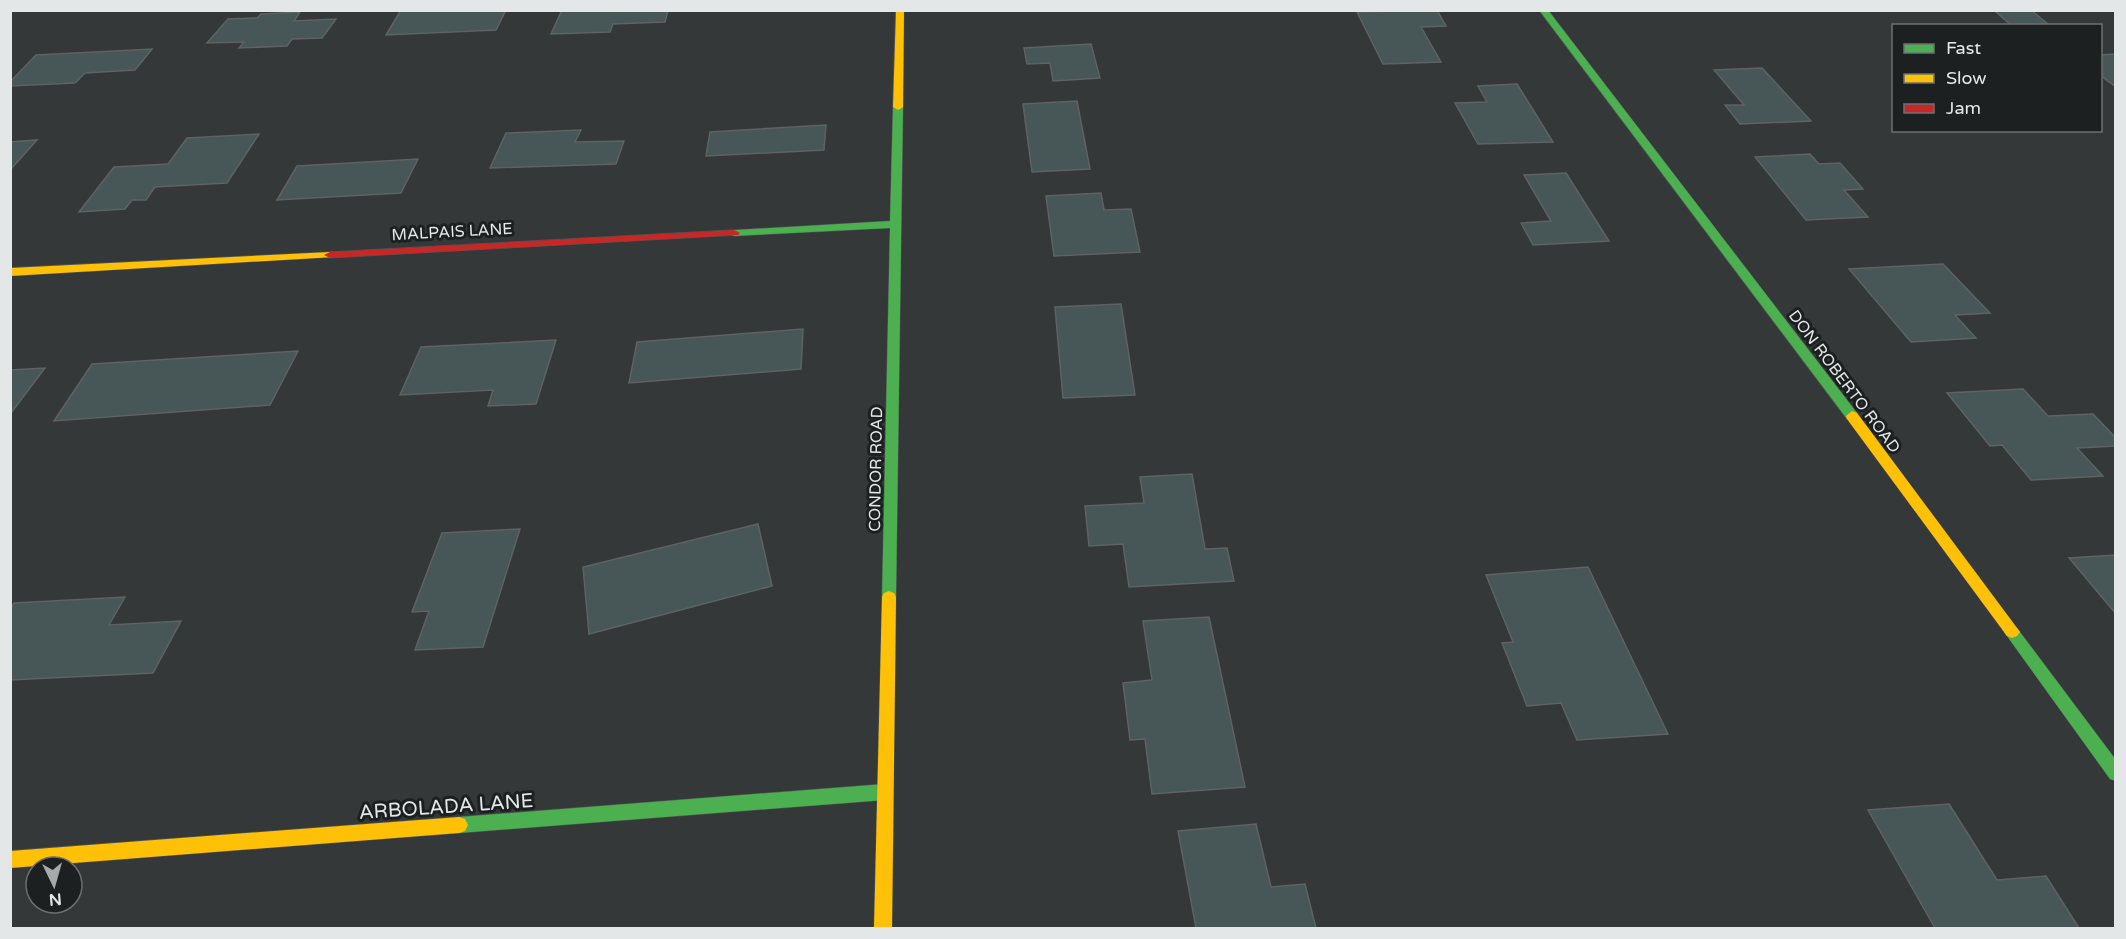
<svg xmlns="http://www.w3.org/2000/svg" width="2126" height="939" viewBox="0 0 2126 939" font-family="'Varela Round',sans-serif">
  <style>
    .building { fill: #475657; stroke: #5e6262; stroke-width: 1.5 }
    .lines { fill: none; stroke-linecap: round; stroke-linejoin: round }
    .fast-casing { stroke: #505454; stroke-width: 1 }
    .slow-casing { stroke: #505454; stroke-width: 1 }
    .jam-casing { stroke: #505454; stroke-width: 1 }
    .fast { fill: #4caf50; fill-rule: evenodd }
    .slow { fill: #ffc107; fill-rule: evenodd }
    .jam { fill: #c62828; fill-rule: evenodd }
    .labels { text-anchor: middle; stroke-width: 6; stroke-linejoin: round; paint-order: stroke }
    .street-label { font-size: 16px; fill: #e3e7e7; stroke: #1d2020 }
    .near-street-label { font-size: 20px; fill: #e3e7e7; stroke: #1d2020 }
  </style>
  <rect width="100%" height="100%" fill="#343839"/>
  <g class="building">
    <polygon points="401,10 506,10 496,30 386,35"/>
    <polygon points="562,10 668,10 665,22 613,24 610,32 551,34"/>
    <polygon points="1437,10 1446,26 1421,27 1441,62 1383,64 1357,12"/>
    <polygon points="1994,10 2031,10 2050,26 2012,26"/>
    <polygon points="300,12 294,21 336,19 322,38 292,39 287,46 239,48 244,42 207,43 228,19 257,18 261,14"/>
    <polygon points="1091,44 1100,78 1053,81 1050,63 1027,64 1024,48"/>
    <polygon points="152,49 135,70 85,73 75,83 10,86 10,82 36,55"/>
    <polygon points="2116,54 2116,87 2100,75 2100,55"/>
    <polygon points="1762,68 1811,121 1740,124 1725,105 1744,105 1714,70"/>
    <polygon points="1517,84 1553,142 1478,144 1455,103 1487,102 1478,86"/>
    <polygon points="1077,101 1090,169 1032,172 1023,104"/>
    <polygon points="826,125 824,150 706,156 710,132"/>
    <polygon points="581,130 575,142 624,141 616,164 490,168 506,133"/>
    <polygon points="259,134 227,183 155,187 146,200 132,200 125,209 79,212 114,167 168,164 187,138"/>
    <polygon points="37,140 10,170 10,142"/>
    <polygon points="1810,154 1819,164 1840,163 1863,189 1844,190 1868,217 1806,220 1755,157"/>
    <polygon points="418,159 401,193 277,200 297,166"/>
    <polygon points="1566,173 1609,241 1533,245 1521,223 1551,221 1524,175"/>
    <polygon points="1101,193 1104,210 1131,209 1140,252 1054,256 1046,196"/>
    <polygon points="1943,264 1990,313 1955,315 1976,338 1911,342 1849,269"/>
    <polygon points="1121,304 1135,395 1063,398 1055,307"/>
    <polygon points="803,329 801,369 629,383 637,342"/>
    <polygon points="556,340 536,404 488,406 493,390 400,395 421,347"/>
    <polygon points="298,351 270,405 54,421 92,364"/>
    <polygon points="45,368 11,413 10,413 10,370"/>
    <polygon points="2023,389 2048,416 2093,414 2116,438 2116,446 2077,448 2103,476 2031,480 2002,445 1990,446 1947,393"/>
    <polygon points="1192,474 1205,549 1227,548 1234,581 1129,587 1123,544 1089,546 1085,506 1144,503 1140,477"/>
    <polygon points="758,524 772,586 589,634 583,567"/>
    <polygon points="520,529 483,647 415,650 429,611 412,612 442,533"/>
    <polygon points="2116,555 2116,614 2069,558"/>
    <polygon points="1588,567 1668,734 1577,740 1561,703 1527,706 1502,643 1513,642 1486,575"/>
    <polygon points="125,597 109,625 181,621 153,673 10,680 10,609 14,603"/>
    <polygon points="1209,617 1245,787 1152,794 1145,739 1130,740 1123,683 1152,680 1143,621"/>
    <polygon points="1949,804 1997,880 2046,876 2079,928 1935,928 1868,810"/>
    <polygon points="1256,824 1271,887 1305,884 1316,928 1196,928 1178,831"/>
  </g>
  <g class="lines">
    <g class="fast-casing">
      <g id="fast">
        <polygon points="1539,10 1548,10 1857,413 1858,416 1857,419 1847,419"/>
        <polygon points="898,104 903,107 896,597 894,601 889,603 884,601 882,597 890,228 734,236 728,233 734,230 890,221 893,107"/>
        <polygon points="2012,626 2017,628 2116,760 2116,781 2110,779 2007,636 2004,632 2007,628"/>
        <polygon points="885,784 891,786 893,792 891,798 885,800 459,833 453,831 450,825 453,819 459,817"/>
      </g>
    </g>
    <g class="slow-casing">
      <g id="slow">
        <polygon points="896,10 904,10 903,107 898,110 893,107"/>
        <polygon points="330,252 334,253 334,257 10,276 10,268"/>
        <polygon points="1852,411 1857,413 2017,628 2020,632 2017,636 2012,638 2007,636 1847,419 1846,416"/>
        <polygon points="889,591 894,593 896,597 892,928 874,928 882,597 884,593"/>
        <polygon points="459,817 465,819 468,825 465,831 459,833 10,868 10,851"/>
      </g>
    </g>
    <g class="jam-casing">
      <polygon id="jam" points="734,230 740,233 738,235 330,258 324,255 330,252"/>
    </g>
    <use href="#fast" class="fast"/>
    <use href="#slow" class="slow"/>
    <use href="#jam" class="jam"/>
  </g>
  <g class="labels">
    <g class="street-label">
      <text transform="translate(452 231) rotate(-3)" y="6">MALPAIS LANE</text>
      <text transform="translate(1845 381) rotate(53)" y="6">DON ROBERTO ROAD</text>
      <text transform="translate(875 469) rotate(-89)" y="6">CONDOR ROAD</text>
    </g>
    <g class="near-street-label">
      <text transform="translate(446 806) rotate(-4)" y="7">ARBOLADA LANE</text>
    </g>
  </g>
  <rect width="2126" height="939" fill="none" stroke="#e3e7e7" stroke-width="24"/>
  <rect x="1892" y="24" width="210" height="108" fill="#1d2020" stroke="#6c7070" stroke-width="1.5"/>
  <rect x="1904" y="44" width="30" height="9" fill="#4caf50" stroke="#6c7070" stroke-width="1.5"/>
  <text x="1946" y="54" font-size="18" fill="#e3e7e7">Fast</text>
  <rect x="1904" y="74" width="30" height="9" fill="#ffc107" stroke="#6c7070" stroke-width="1.5"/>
  <text x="1946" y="84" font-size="18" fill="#e3e7e7">Slow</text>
  <rect x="1904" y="104" width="30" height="9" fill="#c62828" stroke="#6c7070" stroke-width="1.5"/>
  <text x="1946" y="114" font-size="18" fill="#e3e7e7">Jam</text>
  <g transform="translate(54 885) rotate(175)"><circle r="28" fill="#1d2020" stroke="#6c7070" stroke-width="1.5"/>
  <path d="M0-4.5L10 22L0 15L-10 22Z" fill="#a6aaaa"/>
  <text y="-9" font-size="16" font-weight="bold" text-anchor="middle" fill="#e3e7e7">N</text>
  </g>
</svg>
